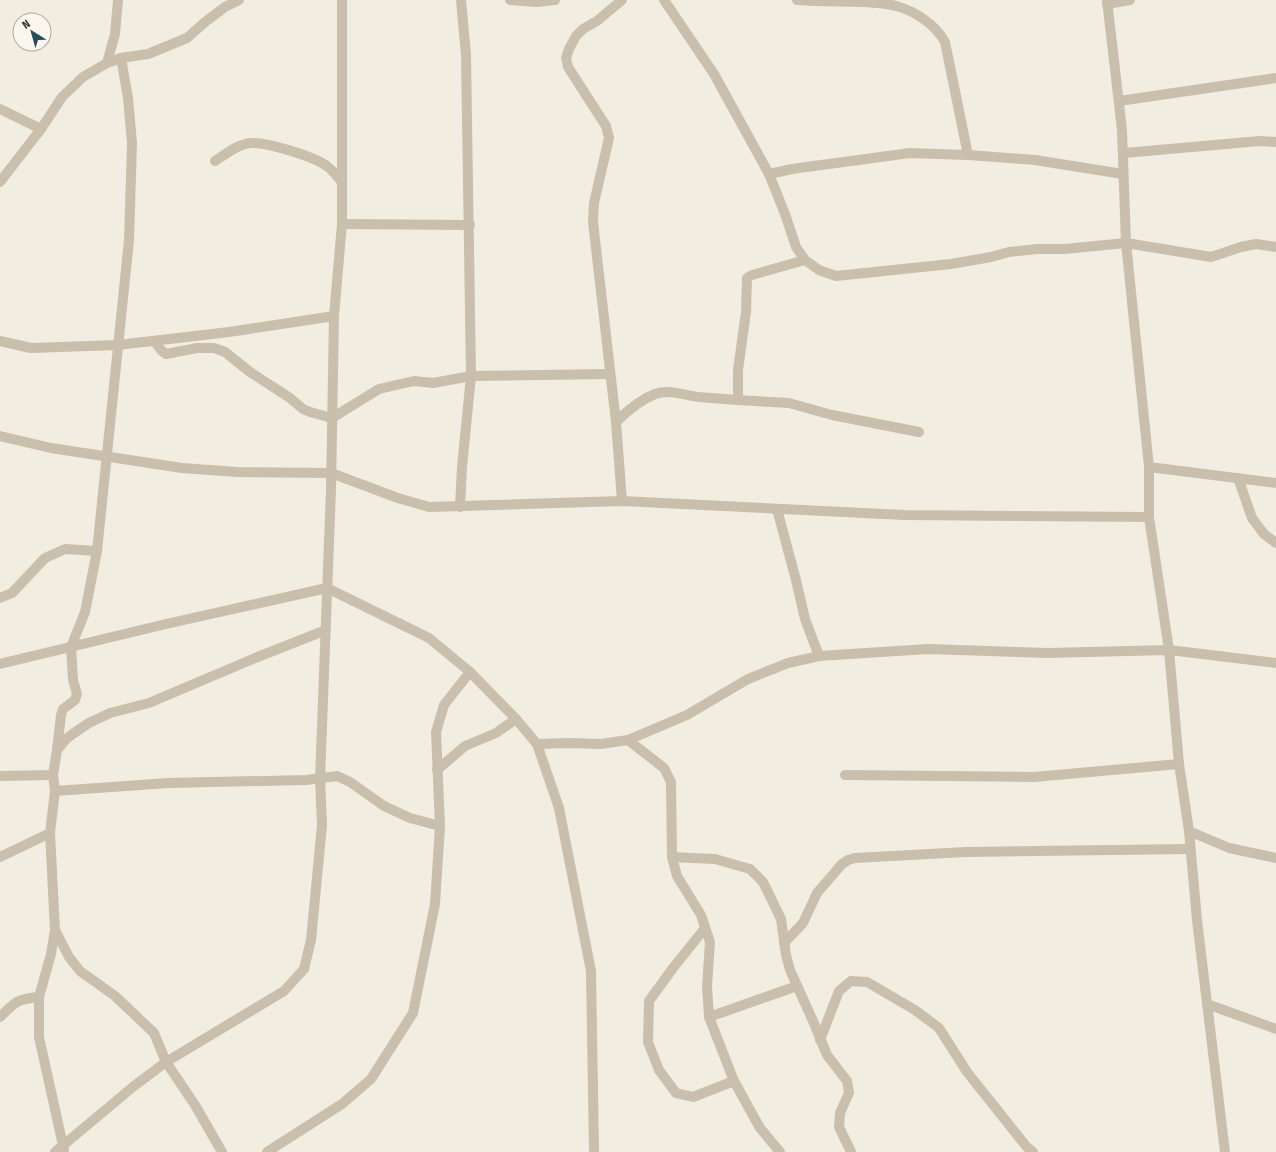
<svg xmlns="http://www.w3.org/2000/svg" width="1276" height="1152" viewBox="0 0 1276 1152" font-family="'Fira Sans Condensed',sans-serif">
  <style>
    .lines { fill: none; stroke-linecap: round; stroke-linejoin: round }
    .minor { stroke: #cabfad; stroke-width: 10 }
  </style>
  <rect width="100%" height="100%" fill="#f2ede1"/>
  <g class="lines">
    <g class="minor">
      <polyline points="510,0 536,2 555,0"/>
      <polyline points="664,0 714,74 769,174 792,169 910,153 968,155 1035,160 1123,174"/>
      <path d="M797,0c23,2 45,1 68,2 10,1 21,1 31,4 19,5 40,19 49,36l23,113"/>
      <polyline points="1107,0 1122,130 1126,243 1149,467 1149,517 1169,650 1179,764 1189,831 1197,920 1225,1152"/>
      <polyline points="1107,4 1130,0"/>
      <polyline points="107,63 115,34 118,0"/>
      <polyline points="1119,101 1276,78"/>
      <polyline points="0,109 41,129"/>
      <polyline points="1124,153 1260,141 1276,142"/>
      <path d="M215,161c11,-7 23,-17 36,-18 16,-1 65,14 77,24 5,4 9,9 13,14"/>
      <polyline points="769,174 785,214 796,247 805,260 819,270 836,276 951,264 991,257 1009,252 1037,249 1064,249 1126,243 1211,257 1241,247 1256,244 1276,247"/>
      <polyline points="0,182 41,129 62,97 83,77 107,63 121,58 148,54 187,38 205,22 225,7 239,0"/>
      <polyline points="342,224 470,225"/>
      <polyline points="0,341 31,348 118,345 229,332 334,316"/>
      <polyline points="154,341 161,350 166,354 197,348 214,348 225,352 250,372 290,398 303,409 310,412 332,418 379,389 414,381 433,383 471,376 610,374"/>
      <polyline points="738,400 789,403 832,415 919,432"/>
      <path d="M616,422c11,-11 24,-22 39,-28 14,-5 29,1 43,3 13,1 26,2 40,3v-30l8,-58 1,-34 5,-3 53,-15"/>
      <polyline points="0,436 51,448 182,468 237,472 331,473 398,498 429,507 622,501 904,515 1149,517"/>
      <polyline points="1149,467 1276,483"/>
      <polyline points="1238,478 1252,518 1264,534 1276,543"/>
      <polyline points="622,501 616,422 593,222 594,203 609,138 606,126 568,67 566,58 569,49 576,36 583,29 597,21 622,0"/>
      <polyline points="460,507 462,467 471,376 466,55 461,0"/>
      <polyline points="777,509 796,580 805,619 819,656"/>
      <polyline points="0,598 12,593 45,558 65,549 97,551"/>
      <polyline points="0,664 166,624 327,588 429,638 470,672 516,719 537,744 559,808 591,971 594,1152"/>
      <polyline points="628,740 664,768 671,782 672,857 677,876 701,915 710,942 707,986 709,1017 734,1081 760,1128 780,1152"/>
      <polyline points="537,744 571,743 601,744 628,740 687,715 748,679 788,663 819,656 928,649 1048,653 1169,650 1276,663"/>
      <polyline points="57,750 61,715 63,709 75,700 77,694 73,680 71,647 85,612 97,551 129,240 132,143 128,98 121,58"/>
      <polyline points="437,770 465,746 496,733 516,719"/>
      <polyline points="845,775 1034,777 1179,764"/>
      <polyline points="0,776 53,775"/>
      <polyline points="55,791 168,783 306,780 337,776 350,782 384,806 410,818 440,826"/>
      <polyline points="1189,831 1229,848 1276,858"/>
      <polyline points="0,857 50,833"/>
      <polyline points="672,857 715,859 750,869 763,882 781,919 786,955 790,970 813,1021 827,1055 847,1081 849,1093 840,1113 839,1127 851,1152"/>
      <polyline points="705,928 673,968 649,1001 648,1042 659,1070 676,1093 693,1097 734,1081"/>
      <polyline points="55,930 69,957 80,971 115,996 154,1033 166,1062 195,1105 222,1152"/>
      <polyline points="784,943 803,923 817,893 842,864 848,860 855,858 966,852 1190,849"/>
      <polyline points="1207,1004 1276,1029"/>
      <path d="M0,1017c15,-15 17,-18 39,-20"/>
      <polyline points="709,1017 797,986"/>
      <polyline points="820,1040 839,991 851,981 867,982 915,1010 939,1028 967,1072 1026,1146 1033,1152"/>
      <polyline points="64,1150 39,1037 39,997 51,954 55,930 50,833 55,791 53,775 57,750 66,739 74,733 89,723 110,713 149,703 255,658 326,630"/>
      <polyline points="55,1152 134,1086 166,1062 284,991 304,969 311,940 322,825 320,779 331,489 334,316 342,224 342,0"/>
      <polyline points="267,1152 342,1104 371,1079 413,1013 435,904 440,826 436,732 444,705 470,672"/>
    </g>
  </g>
  <g transform="translate(32 32) rotate(323)"><circle r="19" fill="#faf6ed" stroke="#ada89f"/>
  <path d="M0-3L7 15L0 10L-7 15Z" fill="#224d59"/>
  <text y="-6" font-size="11" font-weight="bold" text-anchor="middle" fill="#39322b">N</text>
  </g>
</svg>
